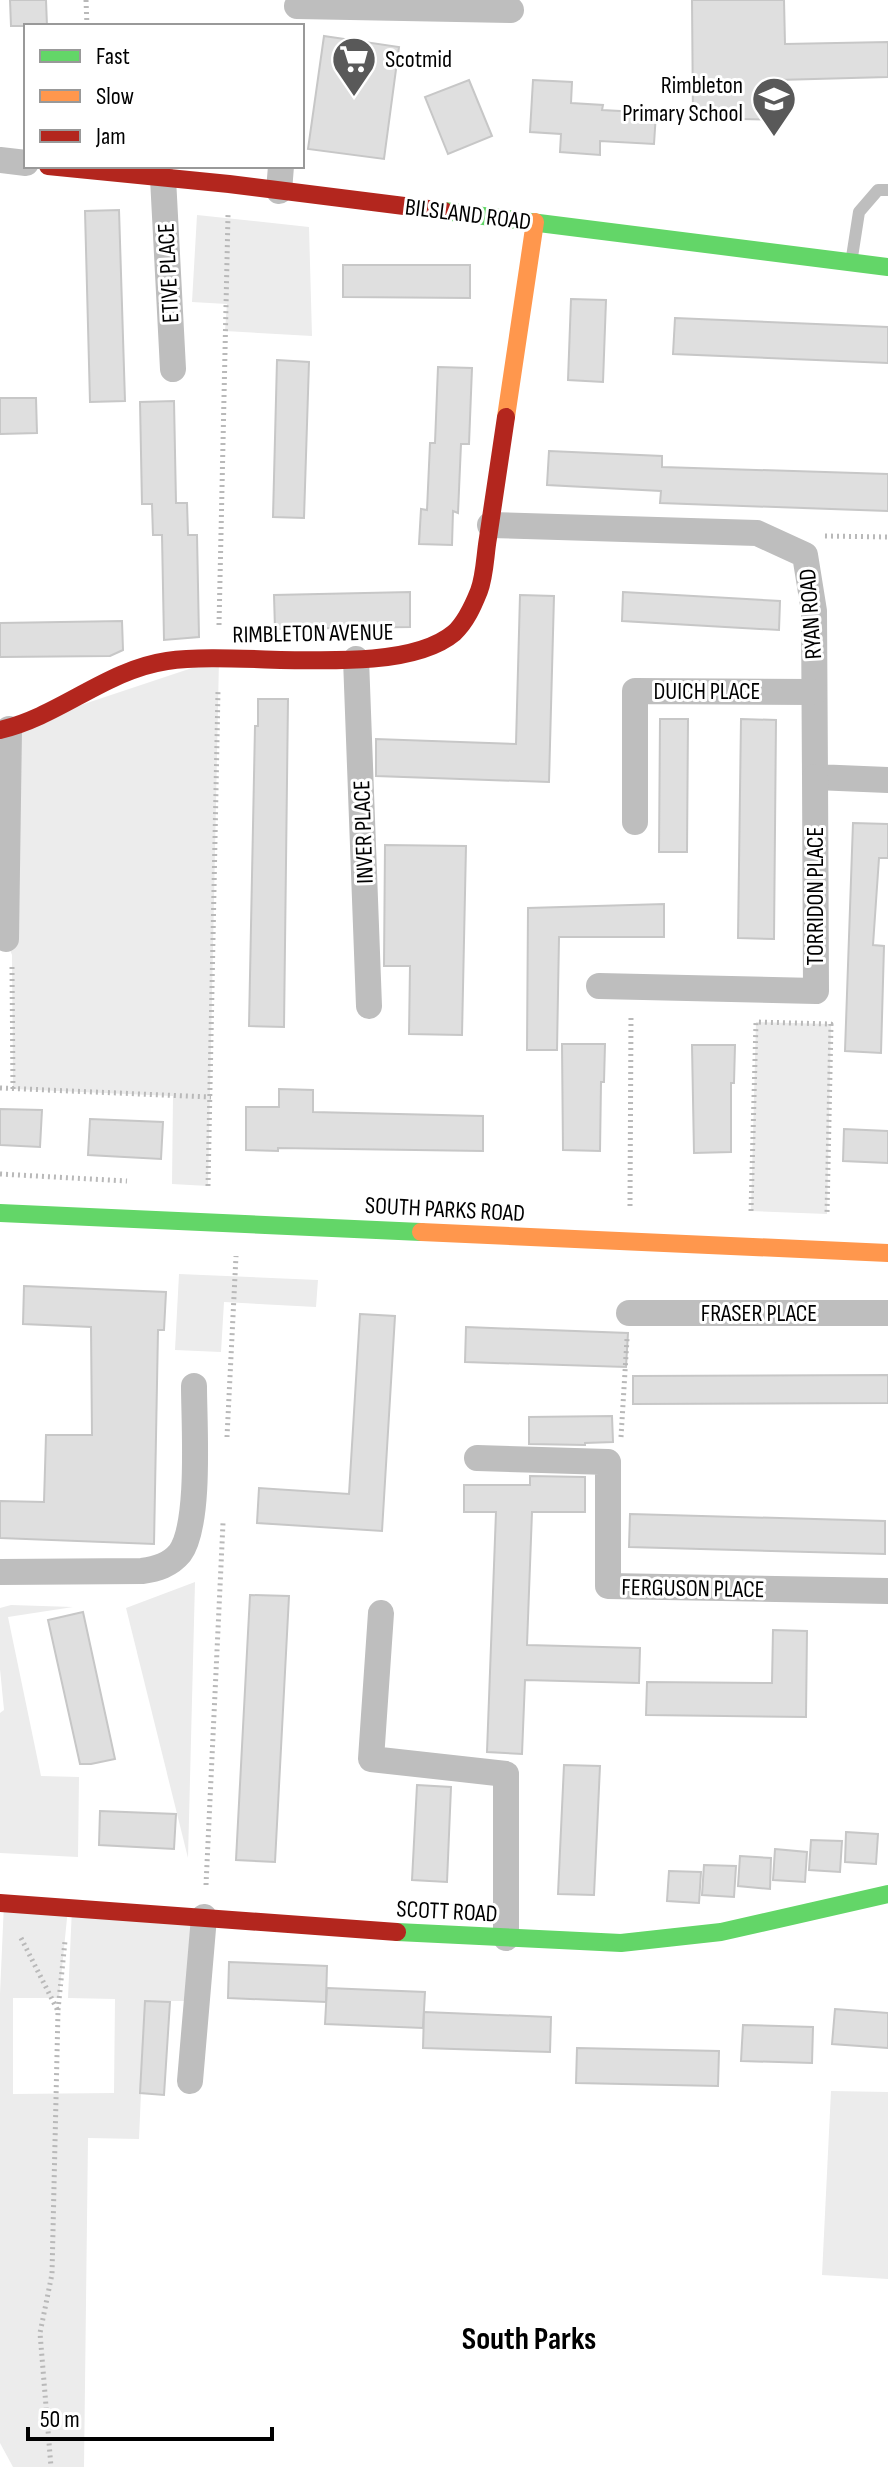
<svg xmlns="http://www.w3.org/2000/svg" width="888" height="2467" viewBox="0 0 888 2467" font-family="'Sofia Sans Condensed',sans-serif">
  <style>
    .green { fill: #ececec }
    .building { fill: #dfdfdf; stroke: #c7c7c7; stroke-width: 2 }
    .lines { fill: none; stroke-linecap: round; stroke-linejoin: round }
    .path { stroke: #b9b9b9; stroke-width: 5; stroke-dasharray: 2 4; stroke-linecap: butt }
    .lane { stroke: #bebebe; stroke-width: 12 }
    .street { stroke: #bebebe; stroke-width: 26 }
    .fast { stroke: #63d668; stroke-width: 18 }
    .slow { stroke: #ff974d; stroke-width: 18 }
    .jam { stroke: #b3261e; stroke-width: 18 }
    .labels { text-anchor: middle; stroke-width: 6; stroke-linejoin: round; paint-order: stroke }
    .poi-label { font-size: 24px; fill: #000; stroke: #fff; text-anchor: start }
    .street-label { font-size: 24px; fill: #000; stroke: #fff }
    .district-label { font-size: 32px; font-weight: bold; fill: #000; stroke: #fff }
  </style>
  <rect width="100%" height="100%" fill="#fff"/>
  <g class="green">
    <polygon points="197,215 309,227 312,336 225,331 227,304 192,302"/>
    <polygon points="219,659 208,1186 172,1184 173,1096 13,1089 12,955 6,939 9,729"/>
    <polygon points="756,1022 831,1024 827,1214 751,1211"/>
    <polygon points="179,1274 318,1280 316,1307 224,1302 221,1352 175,1350"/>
    <polygon points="195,1582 188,1858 126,1608"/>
    <polygon points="11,1605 73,1607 8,1617 41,1776 79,1777 78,1857 0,1853 0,1713 4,1710 0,1669 0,1608"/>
    <polygon points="4,1903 68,1908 59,1998 13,1998 13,2094 114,2093 115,1999 68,1998 72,1908 204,1917 197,2001 145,2001 139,2139 88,2138 84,2467 13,2467 0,2443 0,1994"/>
    <polygon points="831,2091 888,2092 888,2279 822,2275"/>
  </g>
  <g class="building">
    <polygon points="10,0 46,0 47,26 11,26"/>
    <polygon points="692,0 784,0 785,44 888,42 888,77 778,80 781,120 693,118"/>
    <polygon points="324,36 399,47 384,159 308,149"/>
    <polygon points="469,80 492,136 448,154 425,97"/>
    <polygon points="533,80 572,82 571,103 603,105 602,110 656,113 654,144 600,141 600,155 560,152 561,134 530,132"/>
    <polygon points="119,210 125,401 90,402 85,211"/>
    <polygon points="343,265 470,265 470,298 343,297"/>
    <polygon points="571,299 606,300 603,382 568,380"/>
    <polygon points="675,318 888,327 888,363 673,354"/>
    <polygon points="277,360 309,362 304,518 273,517"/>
    <polygon points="438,367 472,368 469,444 461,444 458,513 453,511 452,545 419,544 421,509 427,510 430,443 435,443"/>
    <polygon points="0,398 36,398 37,433 0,434"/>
    <polygon points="174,401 176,503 187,503 188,535 197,535 199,637 164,640 162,535 153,535 152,504 142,504 140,402"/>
    <polygon points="549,451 662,456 662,467 888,474 888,511 660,503 661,491 547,485"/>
    <polygon points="410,592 410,627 275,629 274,595"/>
    <polygon points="623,592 780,601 779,630 622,621"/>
    <polygon points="520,595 554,596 549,782 376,776 376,739 516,744"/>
    <polygon points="122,621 123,650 110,656 0,657 0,623"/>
    <polygon points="258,699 288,699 284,1027 249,1026 255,726 258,726"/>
    <polygon points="660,719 688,719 687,852 659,852"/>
    <polygon points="741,719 776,720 774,939 738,938"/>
    <polygon points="853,823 888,824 888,858 879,858 873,945 884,946 881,1053 845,1051"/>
    <polygon points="385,845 466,846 462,1035 409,1034 410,966 384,966"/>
    <polygon points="664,904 664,937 559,937 557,1050 527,1050 528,908"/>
    <polygon points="562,1044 605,1044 604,1082 601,1082 600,1151 563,1150"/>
    <polygon points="692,1045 735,1045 734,1083 731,1083 731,1152 694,1153"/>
    <polygon points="279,1089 313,1090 313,1112 483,1116 483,1151 278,1148 278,1151 246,1150 246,1107 279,1107"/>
    <polygon points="0,1109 42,1110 40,1147 0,1145"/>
    <polygon points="90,1119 163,1122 161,1159 88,1155"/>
    <polygon points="844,1129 888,1131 888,1163 843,1161"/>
    <polygon points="24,1286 166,1292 164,1330 158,1330 154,1544 0,1538 0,1501 44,1502 46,1435 92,1435 91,1327 23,1324"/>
    <polygon points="360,1314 395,1316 382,1531 257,1523 259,1488 349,1494"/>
    <polygon points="466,1327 628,1333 626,1367 465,1362"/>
    <polygon points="888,1375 888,1403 633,1404 633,1376"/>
    <polygon points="612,1416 613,1442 585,1443 585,1445 529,1444 529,1417"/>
    <polygon points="530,1476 585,1477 585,1512 532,1512 527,1645 640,1648 639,1683 525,1680 522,1754 487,1752 496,1512 464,1512 464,1485 530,1485"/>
    <polygon points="630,1514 885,1521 885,1554 629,1547"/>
    <polygon points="250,1595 289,1596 275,1862 236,1860"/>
    <polygon points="83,1612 115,1759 91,1764 80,1764 48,1620"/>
    <polygon points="773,1630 807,1631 806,1717 646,1715 647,1682 772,1683"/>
    <polygon points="564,1765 600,1766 594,1895 558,1894"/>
    <polygon points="417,1785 451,1787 447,1882 412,1880"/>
    <polygon points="100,1811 176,1814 174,1849 99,1845"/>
    <polygon points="846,1832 878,1834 876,1864 845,1862"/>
    <polygon points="811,1840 842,1841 840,1872 809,1870"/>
    <polygon points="775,1849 807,1852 805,1882 773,1880"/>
    <polygon points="740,1856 771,1858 770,1889 738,1886"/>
    <polygon points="704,1865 736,1866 734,1897 702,1895"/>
    <polygon points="669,1871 701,1872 699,1903 667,1901"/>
    <polygon points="229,1962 327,1966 326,2002 228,1998"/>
    <polygon points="327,1988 425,1992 423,2028 325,2024"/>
    <polygon points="145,2001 170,2002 164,2095 140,2093"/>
    <polygon points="835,2009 888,2013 888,2048 832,2044"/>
    <polygon points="424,2012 551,2017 550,2052 423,2048"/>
    <polygon points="743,2025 813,2027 812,2063 741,2061"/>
    <polygon points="577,2048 719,2051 718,2086 576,2083"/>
  </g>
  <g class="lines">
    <g class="path">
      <polyline points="86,0 87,26"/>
      <polyline points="825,536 888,537"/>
      <polyline points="219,625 228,215"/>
      <polyline points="12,967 13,1089"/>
      <polyline points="0,1088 211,1097"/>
      <polyline points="0,1174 127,1181"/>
      <polyline points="208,1186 218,691"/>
      <polyline points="630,1206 631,1015"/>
      <polyline points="751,1211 756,1022 831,1024 827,1214"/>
      <polyline points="227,1437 236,1256"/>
      <polyline points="621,1437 627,1339"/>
      <polyline points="206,1885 223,1523"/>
      <polyline points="21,1938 58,2011 52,2274 40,2333 51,2467"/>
      <polyline points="58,2010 65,1941"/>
    </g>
    <polyline class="lane" points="852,257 859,212 878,190 888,190"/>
    <g class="street">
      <polyline points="297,6 511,10"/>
      <polyline points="0,160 26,163"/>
      <polyline points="163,178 173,369"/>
      <polyline points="279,191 281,166"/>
      <polyline points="490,525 757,533 805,555 814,611 815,777 888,780"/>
      <polyline points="356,659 369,1006"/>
      <polyline points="635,822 635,691 814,692"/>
      <polyline points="6,939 9,729"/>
      <polyline points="599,986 816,991 815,777"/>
      <polyline points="629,1313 888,1313"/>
      <polyline points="477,1458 608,1462 608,1586 888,1591"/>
      <path d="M0,1572l142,-1c15,-2 28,-6 38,-18 21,-29 14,-129 14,-167"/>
      <polyline points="381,1613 371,1759 506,1774 506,1938"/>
      <polyline points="190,2081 204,1917"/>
    </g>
    <g class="fast">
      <polyline points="444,211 888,267"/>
      <polyline points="0,1213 421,1232"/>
      <polyline points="397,1932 621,1943 721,1932 888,1894"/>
    </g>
    <g class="slow">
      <polyline points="506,417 535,222"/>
      <polyline points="421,1232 888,1253"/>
    </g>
    <g class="jam">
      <polyline points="48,166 229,184 444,211"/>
      <path d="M0,730c60,-14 106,-60 167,-69 75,-11 231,19 287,-28 12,-11 19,-27 25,-42 6,-16 6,-36 9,-53 6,-40 12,-81 18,-121"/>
      <polyline points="0,1903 397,1932"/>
    </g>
  </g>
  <defs>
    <g id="supermarket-pin" transform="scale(2.3)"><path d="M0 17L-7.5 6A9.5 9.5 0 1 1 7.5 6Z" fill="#595959" stroke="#fff"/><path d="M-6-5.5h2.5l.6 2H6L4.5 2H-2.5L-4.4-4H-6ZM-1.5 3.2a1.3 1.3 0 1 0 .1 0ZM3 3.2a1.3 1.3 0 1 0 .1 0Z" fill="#fff"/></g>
    <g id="school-pin" transform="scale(2.3)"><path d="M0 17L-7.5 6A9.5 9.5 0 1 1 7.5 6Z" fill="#595959" stroke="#fff"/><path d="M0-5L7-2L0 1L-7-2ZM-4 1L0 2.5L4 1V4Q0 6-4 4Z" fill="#fff"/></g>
  </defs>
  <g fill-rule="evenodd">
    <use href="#supermarket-pin" x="354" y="59"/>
    <use href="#school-pin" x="774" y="99"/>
  </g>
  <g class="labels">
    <g class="poi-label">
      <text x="385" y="67">Scotmid</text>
      <text x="743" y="93" text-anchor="end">Rimbleton<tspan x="743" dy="28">Primary School</tspan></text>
    </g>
    <g class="street-label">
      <text transform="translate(468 214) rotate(7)" y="8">BILSLAND ROAD</text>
      <text transform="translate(168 273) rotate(-93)" y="8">ETIVE PLACE</text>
      <text transform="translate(810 614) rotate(-94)" y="8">RYAN ROAD</text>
      <text transform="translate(313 633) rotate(-1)" y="8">RIMBLETON AVENUE</text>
      <text x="707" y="699">DUICH PLACE</text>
      <text transform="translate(363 832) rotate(-92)" y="8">INVER PLACE</text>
      <text transform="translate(815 896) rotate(-90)" y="8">TORRIDON PLACE</text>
      <text transform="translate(445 1209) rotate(3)" y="8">SOUTH PARKS ROAD</text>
      <text x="759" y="1321">FRASER PLACE</text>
      <text transform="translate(693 1588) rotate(1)" y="8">FERGUSON PLACE</text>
      <text transform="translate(447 1911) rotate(3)" y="8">SCOTT ROAD</text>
    </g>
    <g class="district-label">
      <text x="529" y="2349">South Parks</text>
    </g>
  </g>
  <rect x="24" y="24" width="280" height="144" fill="#ffffff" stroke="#999999" stroke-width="2"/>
  <rect x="40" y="50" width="40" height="12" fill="#63d668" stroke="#999999" stroke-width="2"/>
  <text x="96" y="64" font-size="24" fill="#000000">Fast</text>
  <rect x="40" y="90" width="40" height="12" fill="#ff974d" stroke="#999999" stroke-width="2"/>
  <text x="96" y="104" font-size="24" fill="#000000">Slow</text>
  <rect x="40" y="130" width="40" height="12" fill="#b3261e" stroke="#999999" stroke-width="2"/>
  <text x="96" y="144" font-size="24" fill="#000000">Jam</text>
  <path d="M28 2427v12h244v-12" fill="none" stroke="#000000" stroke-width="4"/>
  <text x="40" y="2427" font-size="24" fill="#000000" stroke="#ffffff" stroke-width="6" paint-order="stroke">50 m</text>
</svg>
